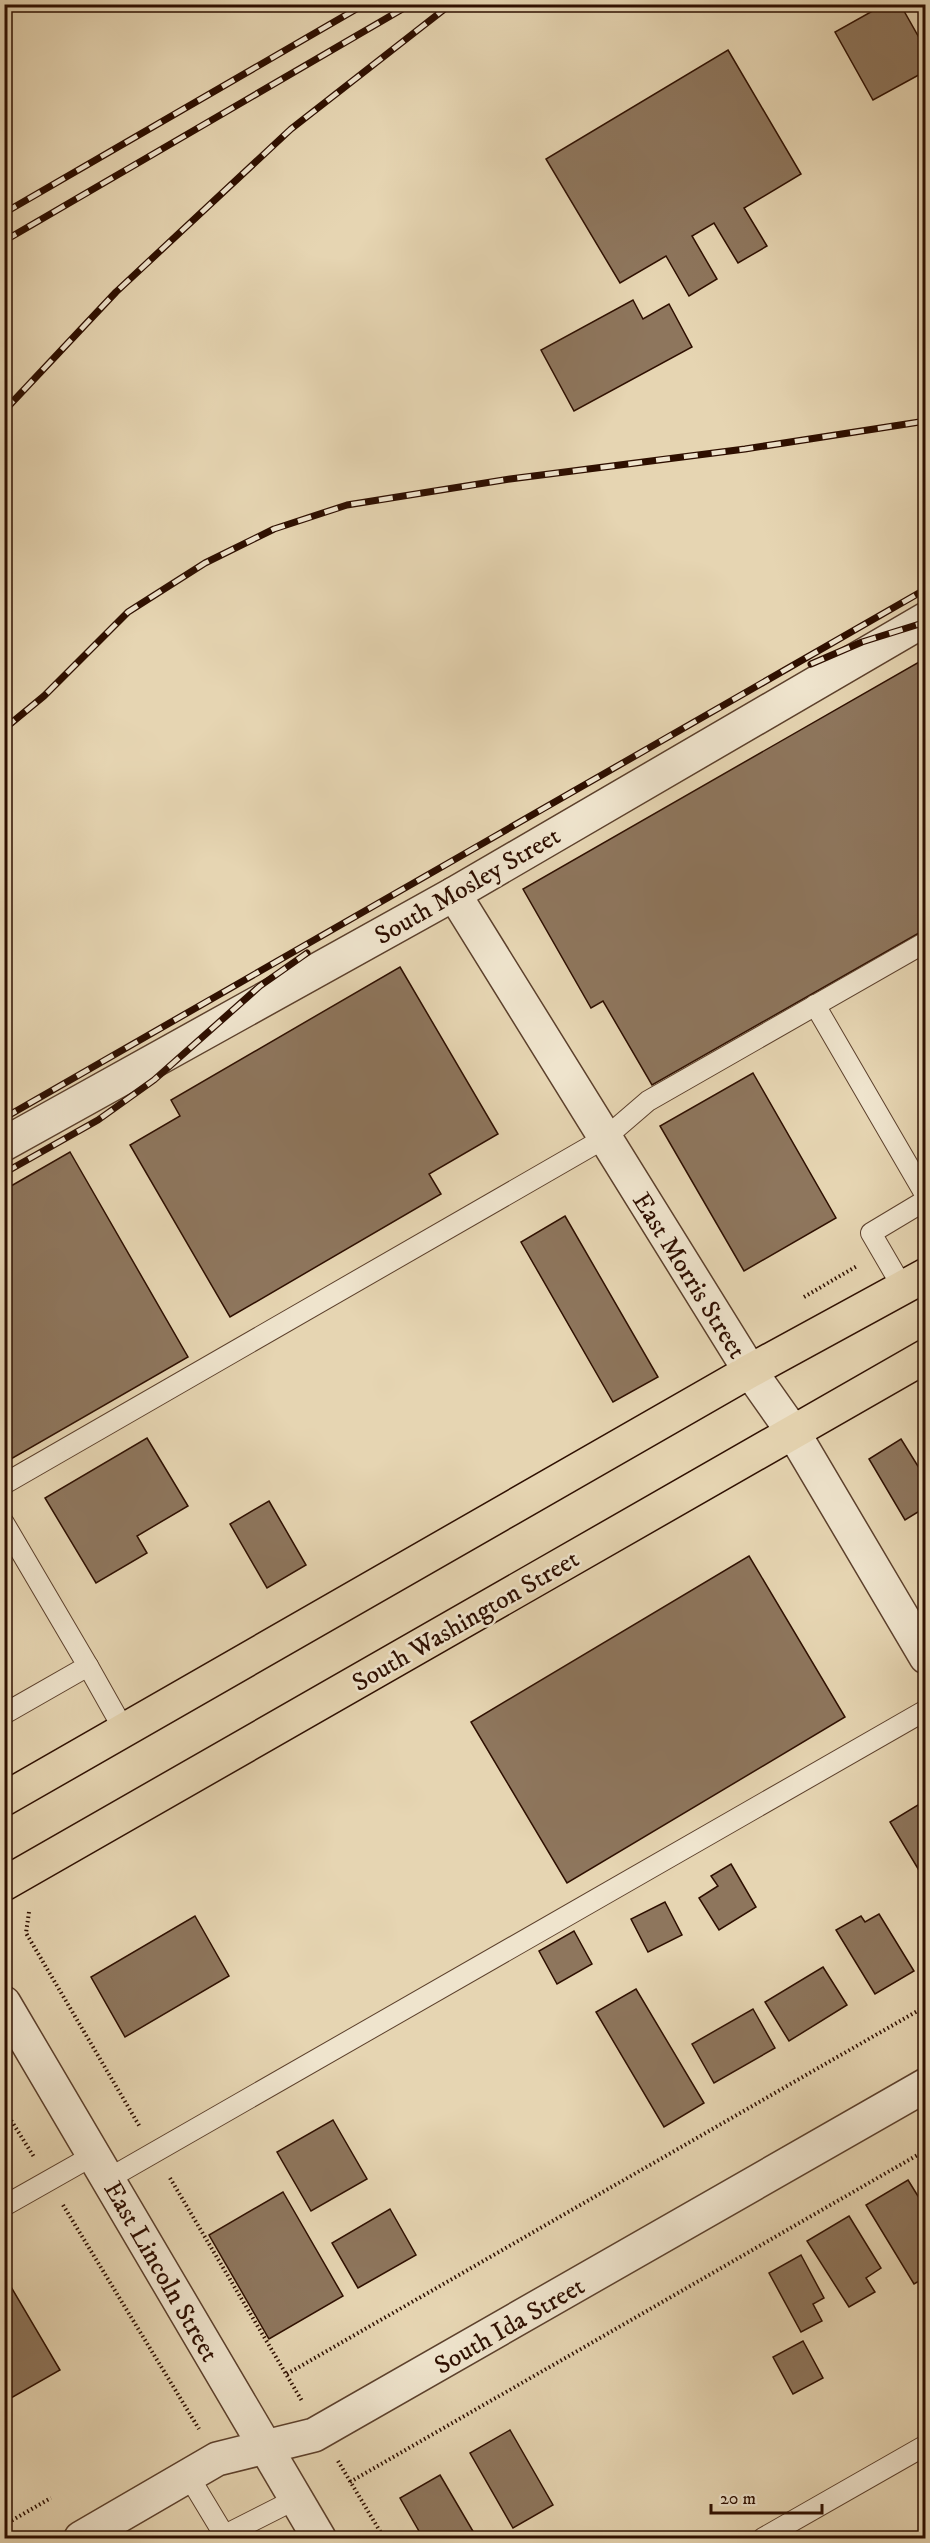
<svg xmlns="http://www.w3.org/2000/svg" width="930" height="2543" viewBox="0 0 930 2543" font-family="'IM FELL DW Pica',serif">
  <style>
    .building { fill: #8e765d; stroke: #2e0f00; stroke-width: 1.5 }
    .lines { fill: none; stroke-linecap: round; stroke-linejoin: round }
    .service-casing { stroke: #5c402c; stroke-width: 22 }
    .minor-casing { stroke: #5c402c; stroke-width: 36 }
    .tertiary-casing { stroke: #5c402c; stroke-width: 36 }
    .primary-casing { stroke: #2e0f00; stroke-width: 36 }
    .path { stroke: #2e0f00; stroke-width: 4; stroke-dasharray: 1.5 3; stroke-linecap: butt }
    .service { stroke: #efe4cd; stroke-width: 20 }
    .minor { stroke: #efe4cd; stroke-width: 33 }
    .tertiary { stroke: #efe4cd; stroke-width: 33 }
    .primary { stroke: #e6d5b2; stroke-width: 33 }
    .rail-casing { stroke: #2e0f00; stroke-width: 7 }
    .rail { stroke: #efe4cd; stroke-width: 4.5; stroke-dasharray: 14; stroke-linecap: butt }
    .labels { text-anchor: middle; stroke-width: 5; stroke-linejoin: round; paint-order: stroke }
    .street-label { font-size: 26px; fill: #2e0f00; stroke: #efe4cd }
  </style>
  <rect width="100%" height="100%" fill="#e6d5b2"/>
  <filter id="stains"><feTurbulence type="fractalNoise" baseFrequency=".00333" numOctaves="4"/><feColorMatrix values="0 0 0 0 .2 0 0 0 0 .09 0 0 0 0 .02 0 0 0 .5 -.17"/></filter>
  <radialGradient id="worn" r=".72"><stop offset=".6" stop-color="#630" stop-opacity="0"/><stop offset="1" stop-color="#630" stop-opacity=".3"/></radialGradient>
  <g class="building">
    <polygon points="885,4 900,4 926,50 926,71 873,100 835,32"/>
    <polygon points="728,50 801,174 744,208 767,246 738,263 714,223 692,236 717,279 689,296 666,256 620,283 546,159"/>
    <polygon points="633,300 643,319 669,304 692,347 574,411 541,350"/>
    <polygon points="926,658 926,929 652,1085 603,1001 591,1008 523,889"/>
    <polygon points="400,967 498,1134 429,1174 441,1194 230,1317 130,1145 180,1116 171,1100"/>
    <polygon points="753,1073 836,1218 744,1271 660,1126"/>
    <polygon points="70,1152 188,1357 4,1463 4,1190"/>
    <polygon points="565,1216 658,1377 613,1402 521,1242"/>
    <polygon points="147,1438 188,1506 137,1536 147,1553 96,1583 45,1498"/>
    <polygon points="901,1439 926,1479 926,1507 905,1520 869,1459"/>
    <polygon points="269,1501 306,1565 267,1588 230,1524"/>
    <polygon points="749,1556 845,1717 567,1883 471,1722"/>
    <polygon points="926,1800 926,1882 890,1822"/>
    <polygon points="731,1864 756,1907 719,1930 699,1898 718,1886 711,1876"/>
    <polygon points="665,1902 682,1935 648,1952 631,1919"/>
    <polygon points="879,1914 914,1971 875,1994 836,1930 861,1916 865,1922"/>
    <polygon points="195,1916 229,1976 125,2037 91,1977"/>
    <polygon points="574,1931 592,1964 557,1984 539,1951"/>
    <polygon points="823,1967 847,2005 789,2041 765,2002"/>
    <polygon points="636,1989 704,2103 664,2127 596,2012"/>
    <polygon points="753,2009 775,2048 714,2083 692,2044"/>
    <polygon points="333,2120 367,2179 311,2211 277,2152"/>
    <polygon points="908,2180 926,2209 926,2277 914,2284 866,2205"/>
    <polygon points="283,2192 343,2296 269,2339 209,2235"/>
    <polygon points="390,2209 416,2255 358,2288 332,2243"/>
    <polygon points="849,2216 881,2268 866,2278 875,2292 849,2307 807,2241"/>
    <polygon points="801,2255 824,2298 813,2304 822,2321 801,2332 769,2273"/>
    <polygon points="4,2275 60,2370 4,2402"/>
    <polygon points="803,2341 823,2378 793,2394 773,2357"/>
    <polygon points="510,2430 553,2505 513,2528 470,2453"/>
    <polygon points="440,2475 477,2538 423,2538 400,2498"/>
  </g>
  <g class="lines">
    <g class="service-casing">
      <g id="service">
        <polyline points="815,1005 926,1196"/>
        <polyline points="903,1288 871,1233 926,1200"/>
        <polyline points="4,1484 605,1138 648,1101 926,942"/>
        <polyline points="4,1523 88,1666 4,1714"/>
        <polyline points="88,1666 124,1730"/>
        <polyline points="108,2179 926,1710"/>
        <polyline points="4,2206 94,2155"/>
        <polyline points="188,2475 226,2538"/>
        <polyline points="219,2538 296,2499"/>
        <polyline points="763,2538 926,2445"/>
      </g>
    </g>
    <g class="minor-casing">
      <g id="minor">
        <polyline points="454,894 750,1371 793,1432 926,1657"/>
        <polyline points="4,1144 454,894 926,619"/>
        <polyline points="81,2538 217,2459 314,2435 926,2085"/>
      </g>
    </g>
    <g class="tertiary-casing">
      <polyline id="tertiary" points="4,2003 319,2538"/>
    </g>
    <g class="primary-casing">
      <g id="primary">
        <polyline points="4,1799 750,1371 926,1275"/>
        <polyline points="4,1884 926,1356"/>
      </g>
    </g>
    <g class="path">
      <polyline points="804,1297 857,1266"/>
      <polyline points="29,1912 26,1933 140,2127"/>
      <polyline points="4,2109 34,2157"/>
      <polyline points="170,2178 302,2401"/>
      <polyline points="63,2205 199,2429"/>
      <polyline points="287,2374 926,2006"/>
      <polyline points="338,2461 384,2538"/>
      <polyline points="350,2482 926,2150"/>
      <polyline points="4,2525 51,2498"/>
    </g>
    <use href="#service" class="service"/>
    <use href="#minor" class="minor"/>
    <use href="#tertiary" class="tertiary"/>
    <use href="#primary" class="primary"/>
    <g class="rail-casing">
      <g id="rail">
        <polyline points="4,213 365,4"/>
        <polyline points="4,241 411,4"/>
        <polyline points="4,411 116,292 291,129 451,4"/>
        <polyline points="811,664 862,642 926,622"/>
        <polyline points="4,729 44,696 128,612 205,563 274,529 347,505 510,479 745,449 926,421"/>
        <polyline points="4,1118 926,589"/>
        <polyline points="4,1173 98,1120 154,1080 260,986 307,953"/>
      </g>
    </g>
    <use href="#rail" class="rail"/>
  </g>
  <g class="labels">
    <g class="street-label">
      <text transform="translate(467 885) rotate(-30)" y="9">South Mosley Street</text>
      <text transform="translate(690 1275) rotate(58)" y="9">East Morris Street</text>
      <text transform="translate(465 1620) rotate(-30)" y="9">South Washington Street</text>
      <text transform="translate(162 2271) rotate(60)" y="9">East Lincoln Street</text>
      <text transform="translate(509 2325) rotate(-30)" y="9">South Ida Street</text>
    </g>
  </g>
  <rect width="930" height="2543" fill="none" stroke="#e6d5b2" stroke-width="24"/>
  <rect x="6" y="6" width="918" height="2531" fill="none" stroke="#2e0f00" stroke-width="3"/>
  <rect x="12" y="12" width="906" height="2519" fill="none" stroke="#2e0f00" stroke-width="1.5"/>
  <path d="M711 2504v9h111v-9" fill="none" stroke="#2e0f00" stroke-width="3"/>
  <text x="720" y="2504" font-size="18" fill="#2e0f00" stroke="#efe4cd" stroke-width="4.5" paint-order="stroke">20 m</text>
  <rect width="100%" height="100%" filter="url(#stains)"/>
  <rect width="100%" height="100%" fill="url(#worn)"/>
</svg>
